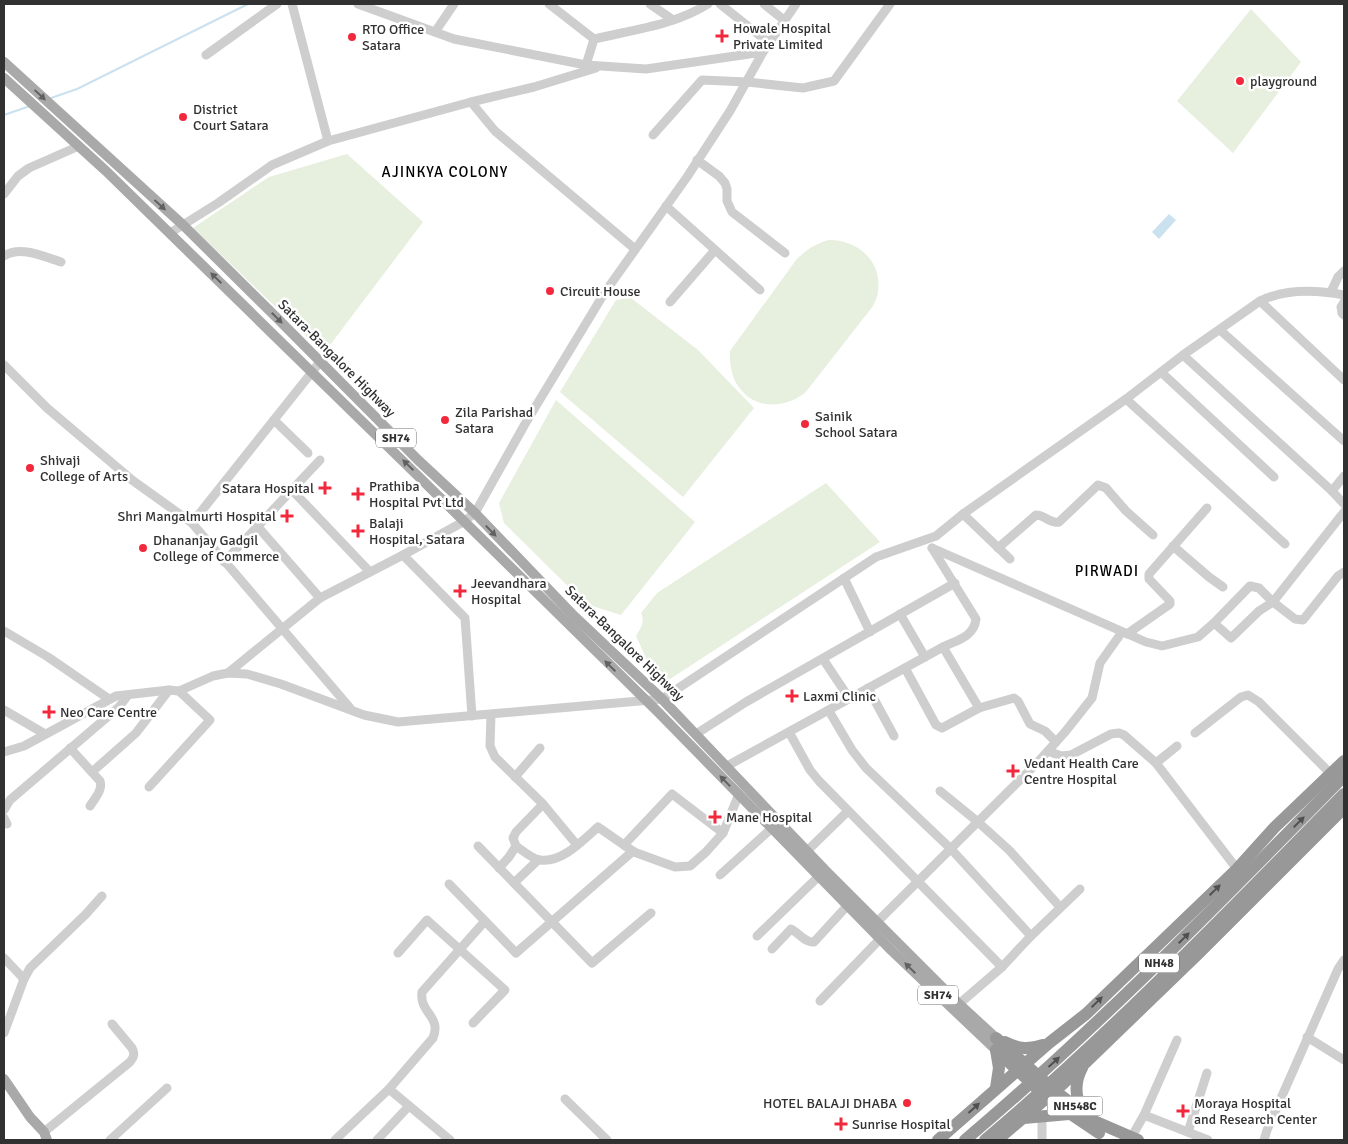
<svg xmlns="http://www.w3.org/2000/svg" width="1348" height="1144" viewBox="0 0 1348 1144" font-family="Signika,sans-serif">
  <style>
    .green { fill: #e7efde }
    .water { fill: #cae1ef }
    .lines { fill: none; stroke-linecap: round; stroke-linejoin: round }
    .stream { stroke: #cae1ef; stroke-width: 2 }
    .minor { stroke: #cecece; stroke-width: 9 }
    .major { stroke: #a9a9a9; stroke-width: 10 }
    .highway { stroke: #989898; stroke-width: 12 }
    .highway-bridge { stroke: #989898; stroke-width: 12 }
    .oneway { fill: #616161 }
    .oneway2 { fill: #505050 }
    .poi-dot { fill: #f2293c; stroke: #fff; stroke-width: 2 }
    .labels { text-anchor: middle; stroke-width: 5; stroke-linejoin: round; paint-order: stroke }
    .shield { fill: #fff; stroke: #6f6f6f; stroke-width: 1 }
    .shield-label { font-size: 12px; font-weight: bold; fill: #313131 }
    .poi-label { font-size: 14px; fill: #313131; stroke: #fff; text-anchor: start }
    .street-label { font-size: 14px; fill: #313131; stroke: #fff }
    .neighbourhood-label { font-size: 15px; letter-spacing: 1px; fill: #000; stroke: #fff }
  </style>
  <rect width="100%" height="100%" fill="#fff"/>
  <g class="green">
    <polygon points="1251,9 1301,62 1233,153 1177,101"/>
    <polygon points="347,154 423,222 324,353 193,228 269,177"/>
    <path d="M829,240c29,0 53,21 49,51 0,5 -3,10 -5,15l-68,87c-38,27 -78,4 -75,-42l66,-91c11,-11 19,-16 33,-20z"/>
    <polygon points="631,298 698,350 754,408 683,497 560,392 616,300"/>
    <polygon points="556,400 695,522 621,615 586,604 504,523 499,503"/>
    <path d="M826,483l54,59 -213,139c-17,-10 -23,-28 -31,-45 5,-8 9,-14 5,-23l16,-20z"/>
  </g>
  <polygon class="water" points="1169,214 1176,220 1159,239 1152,232"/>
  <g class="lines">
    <g class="stream">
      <polyline points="51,98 77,89 248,4"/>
      <polyline points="4,115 30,106"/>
    </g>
    <g class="minor">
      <polyline points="292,4 328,141"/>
      <polyline points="358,4 454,39 586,65 646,69 763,52 796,4"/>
      <polyline points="549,4 594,39"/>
      <polyline points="650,4 673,20"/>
      <polyline points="720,4 769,43"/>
      <polyline points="764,4 784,20"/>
      <polyline points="435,32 454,4"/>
      <polyline points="206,55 277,4"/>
      <path d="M586,65l8,-26c38,-9 81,-14 114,-35"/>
      <polyline points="471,102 495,131 635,249"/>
      <polyline points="653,135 702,80 747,82 803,88 834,81 890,4"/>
      <polyline points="697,160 719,176 725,183 727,189 727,201 732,212 785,253"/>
      <polyline points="4,194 18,176 29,168 79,146"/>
      <polyline points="666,206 760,290"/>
      <polyline points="170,233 218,203 272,165 328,141 471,102 534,87 596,68"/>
      <path d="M4,256c17,-11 40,1 57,6"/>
      <polyline points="1331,292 1338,277 1344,271"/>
      <polyline points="1260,301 1344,380"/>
      <polyline points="670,302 715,250"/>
      <polyline points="1344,302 1341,307 1342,313 1344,315"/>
      <polyline points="1220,330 1344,441"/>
      <polyline points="1183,355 1332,491"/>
      <polyline points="4,365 47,408 132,480 192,523 350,708"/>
      <polyline points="1161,372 1274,477"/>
      <polyline points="1126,399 1285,544"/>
      <polyline points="274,420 308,453"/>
      <polyline points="1344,476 1332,491 1344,504"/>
      <polyline points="291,489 370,572"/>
      <polyline points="963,514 1010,559"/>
      <polyline points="192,523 320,362"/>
      <polyline points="258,527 320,598"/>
      <polyline points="1173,546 1209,577 1223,587"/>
      <polyline points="932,548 1146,642 1162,646 1198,637 1214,623 1250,586 1259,588 1273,602 1344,512"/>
      <path d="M998,548l38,-33c9,0 14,9 23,7l39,-37 8,3 20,23 27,24"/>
      <polyline points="403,555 465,618 472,716"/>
      <polyline points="224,562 320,460"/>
      <polyline points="844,578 870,632"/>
      <polyline points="900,614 925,657"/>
      <polyline points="1214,623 1231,638 1259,611 1273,602 1295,619 1303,620 1338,576 1344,572"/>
      <polyline points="4,631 48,657 109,699"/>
      <polyline points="1127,634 1170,604 1170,601 1149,579 1149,574 1207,508"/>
      <polyline points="943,647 979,708"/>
      <polyline points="823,659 849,698"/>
      <polyline points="905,668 936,725 942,728 979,708 1014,698 1018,701 1030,724 1045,731 1056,742"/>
      <polyline points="228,673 320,598 403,555 463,522 475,513 525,424 605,292 687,177 730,111 763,52"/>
      <polyline points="868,688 894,736"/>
      <polyline points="4,710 45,734"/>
      <polyline points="829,711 852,750 866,768 951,849 1031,936"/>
      <polyline points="491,715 490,746 495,757 543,804 577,845"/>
      <polyline points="789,732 810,770 819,781 1002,967"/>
      <polyline points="1195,733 1241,697 1248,695 1259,702 1332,775"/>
      <polyline points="696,734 746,702 955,583"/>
      <path d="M70,748l30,33c3,9 -5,17 -10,25"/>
      <polyline points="1048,751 1061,756 1071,755 1111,734 1119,733 1124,735 1156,763 1237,869"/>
      <path d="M4,752l20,-6 92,-50 53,-6 10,1 34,-15 15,-3 19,1 34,10 83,31 34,7 264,-23 214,-142 60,-21 27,-22 163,-115 57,-44 77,-54c25,-12 57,-11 84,-6"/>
      <polyline points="1156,763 1177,746"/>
      <path d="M727,766l216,-119c14,-7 31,-10 33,-28l-44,-71"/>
      <polyline points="92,772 136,733 169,690"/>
      <polyline points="515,777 540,748"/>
      <polyline points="149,787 210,720 179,691"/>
      <polyline points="940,791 978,822 1009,850 1060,907"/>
      <polyline points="4,810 10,800 119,707 128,695"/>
      <polyline points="4,818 7,824"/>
      <polyline points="624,845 672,794 723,833"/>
      <polyline points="478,846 514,883"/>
      <path d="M516,846c6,4 16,13 24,14 22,3 42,-19 58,-33l36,25 41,15 15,-1 16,-14 17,-19 16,-39"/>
      <polyline points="807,851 848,811"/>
      <polyline points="538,860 514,883 592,963 651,913"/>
      <polyline points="499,868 509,857 516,846 513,838 516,832 543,804"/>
      <polyline points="720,875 772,828"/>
      <polyline points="449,884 516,953 633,851"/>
      <polyline points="872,927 1037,763 1065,732 1092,698 1100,663 1122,632"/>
      <polyline points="757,936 819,876"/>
      <path d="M772,949l19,-20c8,4 14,14 23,13l33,-36"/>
      <polyline points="398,953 427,920 505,990 473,1023"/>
      <polyline points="4,958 24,979"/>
      <polyline points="820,1001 880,939"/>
      <polyline points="959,1004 1002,967 1031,936 1080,889"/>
      <polyline points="4,1033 24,979 30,968 86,914 102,896"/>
      <polyline points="1307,1037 1344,1060"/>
      <polyline points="389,1089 450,1140"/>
      <polyline points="565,1099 607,1140"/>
      <polyline points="1042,1115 1042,1140"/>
      <polyline points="1144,1115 1208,1140"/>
      <path d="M44,1132l86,-70c4,-5 5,-8 2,-14l-20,-24"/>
      <polyline points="1188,1132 1207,1073"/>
      <polyline points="1131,1138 1144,1115 1177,1040"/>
      <polyline points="110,1140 167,1088"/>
      <path d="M335,1140l54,-51 44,-51c9,-22 -14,-25 -11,-46l63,-71"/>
      <polyline points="377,1140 409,1106"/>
      <polyline points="1264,1140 1267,1130 1338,969 1344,960"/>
    </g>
    <g class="major">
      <polyline points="4,62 183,225 277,318 418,460 475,513 574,616 662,699 825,870 959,1004 996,1038"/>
      <polyline points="4,78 106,171 416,474 658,712 892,951 996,1050"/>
      <polyline points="4,1079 30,1117 44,1132 47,1140"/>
    </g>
    <g class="highway">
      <polyline points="996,1038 1055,1091 1094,1121 1138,1140"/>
      <path d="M1005,1042c14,7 24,8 38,3"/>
      <polyline points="996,1050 1047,1098 1099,1133"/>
      <polyline points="996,1050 999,1068 996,1088"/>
      <path d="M1082,1068c-7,13 -8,29 1,42"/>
      <polyline points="1024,1118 1069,1114"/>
      <polyline points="938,1140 1049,1043 1086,1014 1237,869 1274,828 1344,761"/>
      <polyline points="997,1140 1055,1091 1085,1063 1199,953 1344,808"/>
    </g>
    <g class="highway-bridge">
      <path d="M965,1140c134,-113 256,-239 379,-364"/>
      <path d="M985,1140c127,-107 243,-228 359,-346"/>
    </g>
  </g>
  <defs><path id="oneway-solid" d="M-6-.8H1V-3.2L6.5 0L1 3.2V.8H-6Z" transform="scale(1.25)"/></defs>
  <g class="oneway">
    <use href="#oneway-solid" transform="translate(40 95) rotate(43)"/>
    <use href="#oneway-solid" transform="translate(160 205) rotate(42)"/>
    <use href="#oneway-solid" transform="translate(216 278) rotate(-136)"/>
    <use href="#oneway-solid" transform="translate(277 318) rotate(45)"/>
    <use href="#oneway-solid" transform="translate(408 465) rotate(-136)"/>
    <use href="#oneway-solid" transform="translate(491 531) rotate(46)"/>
    <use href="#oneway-solid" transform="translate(610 666) rotate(-136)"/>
    <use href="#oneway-solid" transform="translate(725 781) rotate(-134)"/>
    <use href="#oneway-solid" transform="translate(910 968) rotate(-136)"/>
  </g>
  <g class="oneway2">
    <use href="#oneway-solid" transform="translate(1299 822) rotate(-45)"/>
    <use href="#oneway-solid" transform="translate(1215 890) rotate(-44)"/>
    <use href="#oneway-solid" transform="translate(1184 938) rotate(-45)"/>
    <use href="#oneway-solid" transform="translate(1097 1002) rotate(-44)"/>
    <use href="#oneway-solid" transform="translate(1054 1062) rotate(-42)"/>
    <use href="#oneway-solid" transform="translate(974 1108) rotate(-42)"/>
  </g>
  <g class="poi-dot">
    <path d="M719.5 28.5h5v5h5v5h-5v5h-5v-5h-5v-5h5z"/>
    <circle cx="352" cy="37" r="5"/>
    <circle cx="1240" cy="81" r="5"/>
    <circle cx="183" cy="117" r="5"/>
    <circle cx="550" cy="291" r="5"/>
    <circle cx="445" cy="420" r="5"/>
    <circle cx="805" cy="424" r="5"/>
    <circle cx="30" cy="468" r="5"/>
    <path d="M322.5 480.5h5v5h5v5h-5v5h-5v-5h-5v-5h5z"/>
    <path d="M355.5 486.5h5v5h5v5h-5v5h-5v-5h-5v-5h5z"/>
    <path d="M284.5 508.5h5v5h5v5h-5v5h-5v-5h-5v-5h5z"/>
    <path d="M355.5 523.5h5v5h5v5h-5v5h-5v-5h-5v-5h5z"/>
    <circle cx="143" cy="548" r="5"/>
    <path d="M457.5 583.5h5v5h5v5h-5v5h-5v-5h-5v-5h5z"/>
    <path d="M789.5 688.5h5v5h5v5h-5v5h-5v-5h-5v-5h5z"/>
    <path d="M46.5 704.5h5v5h5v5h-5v5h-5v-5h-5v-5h5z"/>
    <path d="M1010.5 763.5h5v5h5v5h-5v5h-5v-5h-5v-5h5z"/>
    <path d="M712.5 809.5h5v5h5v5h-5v5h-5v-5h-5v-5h5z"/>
    <circle cx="907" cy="1103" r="5"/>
    <path d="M1180.5 1103.5h5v5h5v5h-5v5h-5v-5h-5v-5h5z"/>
    <path d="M838.5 1116.5h5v5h5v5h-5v5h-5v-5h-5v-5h5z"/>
  </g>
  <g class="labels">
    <g class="shield">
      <rect x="376" y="428.5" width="40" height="19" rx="4"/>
      <rect x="1139" y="953.5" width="40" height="19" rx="4"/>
      <rect x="918" y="985.5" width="40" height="19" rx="4"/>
      <rect x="1047.5" y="1096.5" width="55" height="19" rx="4"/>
    </g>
    <g class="shield-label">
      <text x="396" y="442">SH74</text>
      <text x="1159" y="967">NH48</text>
      <text x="938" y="999">SH74</text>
      <text x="1075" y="1110">NH548C</text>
    </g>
    <g class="poi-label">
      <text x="733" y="33">Howale Hospital<tspan x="733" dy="16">Private Limited</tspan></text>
      <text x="362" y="34">RTO Office<tspan x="362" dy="16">Satara</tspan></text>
      <text x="1250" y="86">playground</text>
      <text x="193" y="114">District<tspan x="193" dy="16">Court Satara</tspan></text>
      <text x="560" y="296">Circuit House</text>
      <text x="455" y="417">Zila Parishad<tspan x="455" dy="16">Satara</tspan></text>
      <text x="815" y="421">Sainik<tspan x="815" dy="16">School Satara</tspan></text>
      <text x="40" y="465">Shivaji<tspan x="40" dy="16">College of Arts</tspan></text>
      <text x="369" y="491">Prathiba<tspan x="369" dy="16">Hospital Pvt Ltd</tspan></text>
      <text x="314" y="493" text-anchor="end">Satara Hospital</text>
      <text x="276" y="521" text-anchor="end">Shri Mangalmurti Hospital</text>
      <text x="369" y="528">Balaji<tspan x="369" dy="16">Hospital, Satara</tspan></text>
      <text x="153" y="545">Dhananjay Gadgil<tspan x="153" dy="16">College of Commerce</tspan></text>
      <text x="471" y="588">Jeevandhara<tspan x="471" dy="16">Hospital</tspan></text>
      <text x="803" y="701">Laxmi Clinic</text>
      <text x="60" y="717">Neo Care Centre</text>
      <text x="1024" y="768">Vedant Health Care<tspan x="1024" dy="16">Centre Hospital</tspan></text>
      <text x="726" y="822">Mane Hospital</text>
      <text x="897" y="1108" text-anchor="end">HOTEL BALAJI DHABA</text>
      <text x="1194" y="1108">Moraya Hospital<tspan x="1194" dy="16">and Research Center</tspan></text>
      <text x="852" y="1129">Sunrise Hospital</text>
    </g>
    <g class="street-label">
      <text transform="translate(337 358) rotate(45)" y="5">Satara-Bangalore Highway</text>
      <text transform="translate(625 643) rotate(44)" y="5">Satara-Bangalore Highway</text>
    </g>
    <g class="neighbourhood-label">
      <text x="445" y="177">AJINKYA COLONY</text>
      <text x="1107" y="576">PIRWADI</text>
    </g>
  </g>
  <rect width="1348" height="1144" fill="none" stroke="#313131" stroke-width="10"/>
</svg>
